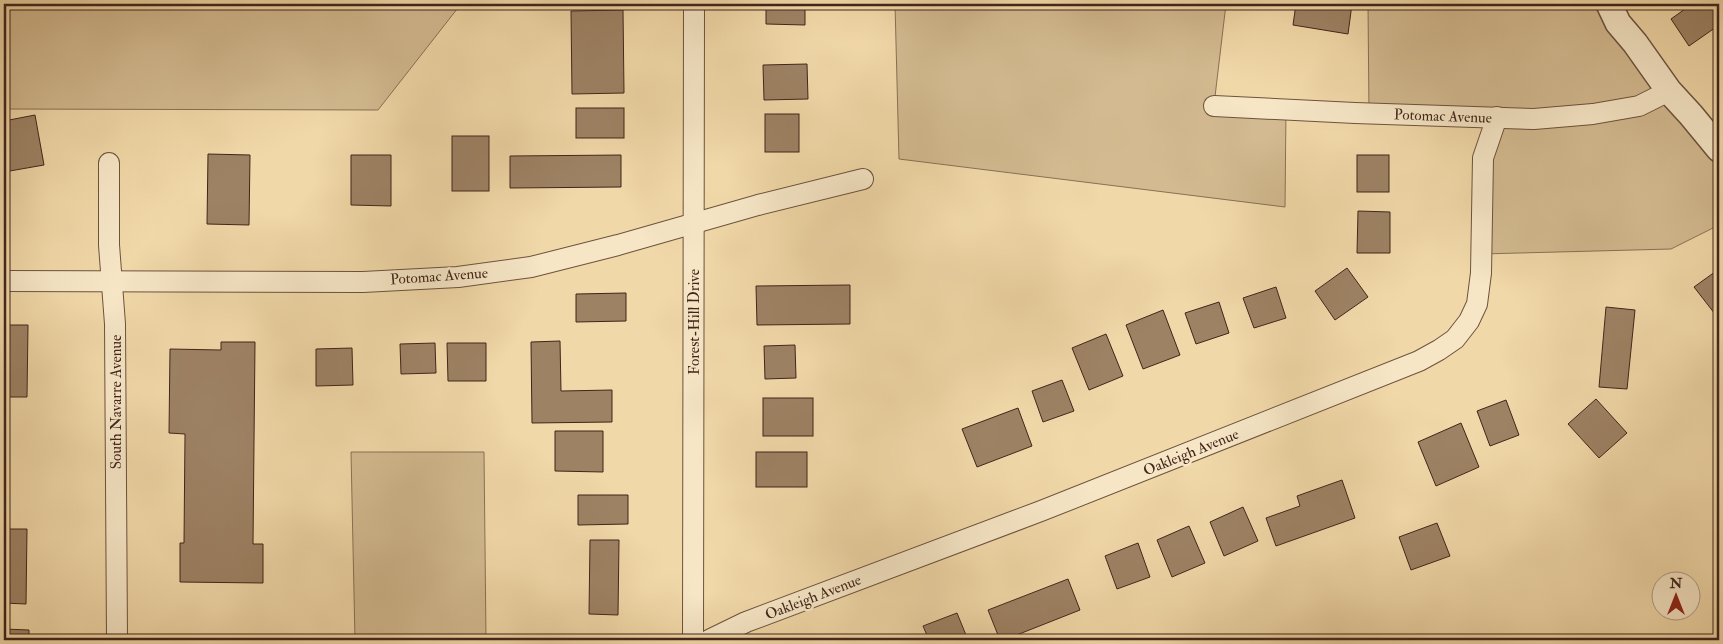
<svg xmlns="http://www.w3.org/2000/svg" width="1723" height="644" viewBox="0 0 1723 644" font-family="'IM FELL Double Pica',serif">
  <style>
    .green { fill: #d3ba90; stroke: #8a7056 }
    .building { fill: #9d8264; stroke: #41251b }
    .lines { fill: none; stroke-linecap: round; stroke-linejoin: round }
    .minor-casing { stroke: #6d523e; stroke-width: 22 }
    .tertiary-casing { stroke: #6d523e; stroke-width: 28 }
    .minor { stroke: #f6e6c6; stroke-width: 20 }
    .tertiary { stroke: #f6e6c6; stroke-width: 25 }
    .labels { text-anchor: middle; stroke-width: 5; stroke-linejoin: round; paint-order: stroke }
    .street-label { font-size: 15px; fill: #41251b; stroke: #f6e6c6 }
  </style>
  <rect width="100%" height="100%" fill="#f1d8a8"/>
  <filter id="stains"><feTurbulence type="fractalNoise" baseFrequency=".004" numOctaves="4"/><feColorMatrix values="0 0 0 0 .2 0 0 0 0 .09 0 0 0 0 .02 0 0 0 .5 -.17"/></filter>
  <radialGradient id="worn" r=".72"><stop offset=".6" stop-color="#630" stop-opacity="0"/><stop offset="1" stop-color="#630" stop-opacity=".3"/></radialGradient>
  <g class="green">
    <polygon points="4,4 461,4 378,110 4,109"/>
    <polygon points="895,4 1226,4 1214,105 1286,110 1285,207 899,159"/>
    <polygon points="1368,4 1609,4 1719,149 1719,225 1671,249 1482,254 1497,117 1369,114"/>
    <polygon points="351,452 484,452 486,640 355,640"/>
  </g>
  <g class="building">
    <polygon points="766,4 805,4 805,25 766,24"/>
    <polygon points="1296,4 1352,4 1348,34 1293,25"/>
    <polygon points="1692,4 1717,4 1719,7 1719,25 1689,46 1671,19"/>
    <polygon points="623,10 624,93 572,94 571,11"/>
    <polygon points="807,64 808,99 764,100 763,65"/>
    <rect x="576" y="108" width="48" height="30"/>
    <rect x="765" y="114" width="34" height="38"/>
    <polygon points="35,115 44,165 4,172 4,121"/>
    <rect x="452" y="136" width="37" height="55"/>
    <polygon points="208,154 250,155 249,225 207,224"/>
    <polygon points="351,155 391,155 391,206 351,205"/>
    <polygon points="621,155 621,187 510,188 510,156"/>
    <rect x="1357" y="155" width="32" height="37"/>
    <polygon points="1358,211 1390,212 1390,253 1357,253"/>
    <polygon points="1347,268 1368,297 1335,320 1315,291"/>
    <polygon points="1719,269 1719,311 1715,314 1694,287"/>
    <polygon points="850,285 850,324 757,325 756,286"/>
    <polygon points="1276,287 1286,318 1254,328 1243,298"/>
    <polygon points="626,293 626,321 576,322 576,294"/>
    <polygon points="1219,302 1229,333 1196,344 1185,313"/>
    <polygon points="1606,307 1635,310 1627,389 1599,387"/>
    <polygon points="1163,310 1180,355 1143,369 1126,325"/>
    <polygon points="4,325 28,325 27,397 4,397"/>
    <polygon points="1106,334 1123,376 1089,390 1072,348"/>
    <polygon points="560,341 561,391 612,390 612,422 532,423 531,342"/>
    <polygon points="221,342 255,342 253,544 263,544 263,583 180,582 180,543 184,543 185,434 169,433 170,349 221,350"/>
    <polygon points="435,343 436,373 401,374 400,344"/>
    <polygon points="447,343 486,343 486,381 448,381"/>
    <polygon points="795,345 796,378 765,379 764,346"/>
    <polygon points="352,348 353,385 316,386 316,349"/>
    <polygon points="1062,380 1074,411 1043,422 1032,391"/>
    <rect x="763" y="398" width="50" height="38"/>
    <polygon points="1596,399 1627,433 1599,458 1568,424"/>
    <polygon points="1506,400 1519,435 1490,446 1477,411"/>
    <polygon points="1018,408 1032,446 977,467 962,429"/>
    <polygon points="1461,423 1479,467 1436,486 1418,442"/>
    <polygon points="555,431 603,431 603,472 555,471"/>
    <rect x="756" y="452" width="51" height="35"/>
    <polygon points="1342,480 1355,518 1276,546 1266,518 1300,506 1297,496"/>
    <polygon points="578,495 628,495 628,524 578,525"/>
    <polygon points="1243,507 1258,541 1224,556 1210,522"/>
    <polygon points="1437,523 1450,556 1411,570 1399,537"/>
    <polygon points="1189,526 1205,563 1172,577 1157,540"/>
    <polygon points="4,529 27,529 26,604 4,603"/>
    <polygon points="590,540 619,540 618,615 589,614"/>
    <polygon points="1138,543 1150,577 1117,589 1105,556"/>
    <polygon points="1068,579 1080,610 1004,640 1000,640 988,610"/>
    <polygon points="957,613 968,640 929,640 923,626"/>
    <polygon points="4,629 29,630 29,640 4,640"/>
  </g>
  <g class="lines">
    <g class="minor-casing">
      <g id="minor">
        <polyline points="1214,106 1355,113 1534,119 1593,114 1639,106 1669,91"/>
        <polyline points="109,163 109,245 115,324 117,640"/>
        <polyline points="4,281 363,282 458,277 531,267 618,245 758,205 863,179"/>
        <polyline points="693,640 694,4"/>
        <polyline points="709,640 746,622 1041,511 1419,361 1439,350 1455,339 1469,321 1477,304 1481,273 1483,158 1497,117"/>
      </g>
    </g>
    <g class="tertiary-casing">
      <polyline id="tertiary" points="1609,4 1618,23 1635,43 1669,91 1691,115 1719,149"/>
    </g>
    <use href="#minor" class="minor"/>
    <use href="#tertiary" class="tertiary"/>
  </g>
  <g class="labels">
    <g class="street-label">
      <text transform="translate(1443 116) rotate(2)" y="5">Potomac Avenue</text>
      <text transform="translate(439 276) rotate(-4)" y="5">Potomac Avenue</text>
      <text transform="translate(694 322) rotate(-90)" y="5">Forest-Hill Drive</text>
      <text transform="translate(116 402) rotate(-90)" y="5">South Navarre Avenue</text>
      <text transform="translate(1191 452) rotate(-22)" y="5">Oakleigh Avenue</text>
      <text transform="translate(813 597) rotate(-21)" y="5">Oakleigh Avenue</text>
    </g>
  </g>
  <rect width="1723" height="644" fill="none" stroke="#f1d8a8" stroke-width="20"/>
  <rect x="5" y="5" width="1713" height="634" fill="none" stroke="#41251b" stroke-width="2.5"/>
  <rect x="10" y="10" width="1703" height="624" fill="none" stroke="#41251b"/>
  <g transform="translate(1676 596)"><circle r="24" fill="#f6e6c6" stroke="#ae9982"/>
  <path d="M0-4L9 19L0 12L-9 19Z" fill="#8f2418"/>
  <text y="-8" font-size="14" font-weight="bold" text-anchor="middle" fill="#41251b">N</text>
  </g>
  <rect width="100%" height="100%" filter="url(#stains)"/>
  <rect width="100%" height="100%" fill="url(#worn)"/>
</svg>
